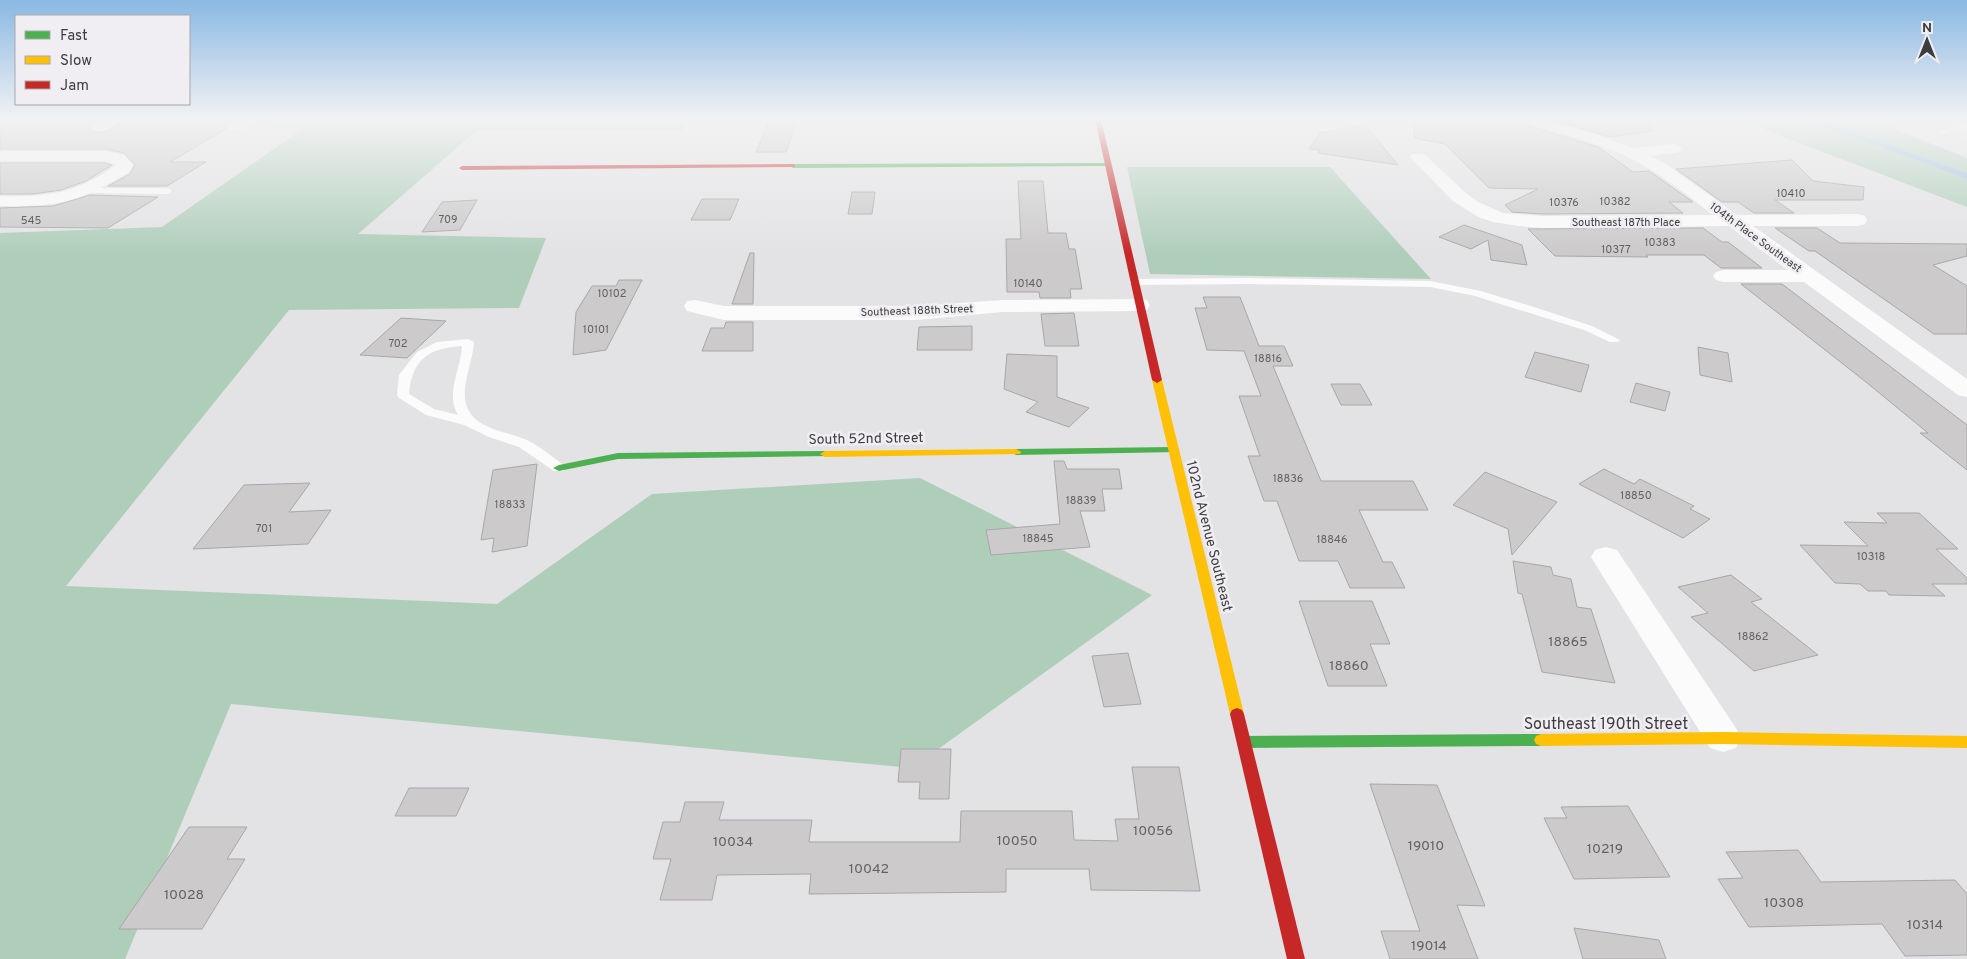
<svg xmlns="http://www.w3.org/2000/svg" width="1967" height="959" viewBox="0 0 1967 959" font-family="Overpass,sans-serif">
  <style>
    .forest { fill: #afceba }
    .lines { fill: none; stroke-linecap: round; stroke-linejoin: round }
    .stream { stroke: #9abedb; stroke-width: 5 }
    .building { fill: #cccacb; stroke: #a8a7a8 }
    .lane { fill: #fbfbfb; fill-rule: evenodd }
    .street { fill: #fbfbfb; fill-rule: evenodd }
    .fast { fill: #4caf50; fill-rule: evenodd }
    .slow { fill: #ffc107; fill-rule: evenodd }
    .jam { fill: #c62828; fill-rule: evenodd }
    .labels { text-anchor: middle; stroke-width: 5; stroke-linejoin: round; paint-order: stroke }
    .number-label { font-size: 11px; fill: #626163 }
    .far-street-label { font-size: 11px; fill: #3d3c3e; stroke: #f0eef2 }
    .street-label { font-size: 14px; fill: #3d3c3e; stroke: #f0eef2 }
    .near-number-label { font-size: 14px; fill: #626163 }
    .near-street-label { font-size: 16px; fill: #3d3c3e; stroke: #f0eef2 }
  </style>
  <rect width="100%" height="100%" fill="#e3e2e4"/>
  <g class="forest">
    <polygon points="286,119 652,119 683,122 683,131 476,131 358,234 546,238 519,308 289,310 66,586 497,604 652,494 920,478 1152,595 912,768 231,704 125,959 0,959 0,233 162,227 304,128 274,126"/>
    <polygon points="1737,119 1869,119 1967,158 1967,207"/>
    <polygon points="1127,167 1330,167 1431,279 1150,274"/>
  </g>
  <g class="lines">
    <polyline class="stream" points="1810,119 1967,176"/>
  </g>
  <g class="building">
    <polygon points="236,119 226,125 226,129 170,162 206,162 167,186 108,186 130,174 135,165 124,153 105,149 0,149 0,120 99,120 89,127 93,131 98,133 110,130 125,120"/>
    <polygon points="770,119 798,119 786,152 756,152"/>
    <polygon points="1414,119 1517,119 1522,124 1598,147 1633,172 1649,171 1693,202 1669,202 1683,213 1542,214 1512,212 1505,205 1538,189 1489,188 1445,144 1414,138"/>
    <polygon points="1550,119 1651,119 1652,131 1610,137"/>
    <polygon points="1365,125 1398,165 1318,153 1320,150 1309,149 1320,133"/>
    <polygon points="1792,160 1813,181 1864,187 1863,200 1775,200 1794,213 1754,213 1738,202 1722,202 1676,169"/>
    <polygon points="0,163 105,163 112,165 86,181 61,190 33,194 0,194"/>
    <polygon points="1018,181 1043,181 1048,233 1066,233 1069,249 1075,249 1082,289 1070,289 1071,298 1040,298 1039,292 1007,292 1006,239 1021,239"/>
    <polygon points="852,192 875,192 872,214 848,214"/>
    <polygon points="90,195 158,197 108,228 0,227 0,208 53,206"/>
    <polygon points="702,199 739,199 730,220 691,220"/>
    <polygon points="477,200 460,230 422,232 442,202"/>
    <polygon points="1464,225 1522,245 1527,265 1491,260 1488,240 1471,249 1439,237"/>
    <polygon points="1703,228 1722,242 1728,242 1762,268 1721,268 1704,255 1646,255 1648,257 1555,256 1528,229"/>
    <polygon points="1775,228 1817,228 1840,243 1967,244 1967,256 1933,265 1967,286 1967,334 1934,334 1815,251 1809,251"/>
    <polygon points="750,253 754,253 753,304 732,304"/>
    <polygon points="619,280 642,280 606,350 573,355 576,312 592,286 616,286"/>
    <polygon points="1741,284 1782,284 1967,425 1967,470 1920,433 1928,433 1866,382"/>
    <polygon points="1203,297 1240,297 1259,346 1284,346 1293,366 1273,366 1321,481 1413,481 1428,510 1359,510 1383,562 1392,562 1405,588 1350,588 1338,561 1299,561 1277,501 1264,501 1248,456 1260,456 1239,396 1261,396 1244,351 1207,350 1195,308 1207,308"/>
    <polygon points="1074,313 1079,346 1045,346 1041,314"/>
    <polygon points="401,318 446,321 407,358 360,355"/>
    <polygon points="726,322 753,322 753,351 702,351 711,328 724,328"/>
    <polygon points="972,326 972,350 917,350 919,327"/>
    <polygon points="1698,347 1728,353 1732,382 1700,375"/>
    <polygon points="1535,352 1589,365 1581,392 1525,377"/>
    <polygon points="1007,354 1057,356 1057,397 1089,408 1069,427 1026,412 1038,402 1004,389"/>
    <polygon points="1636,383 1670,392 1665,411 1630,402"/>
    <polygon points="1331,384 1360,384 1372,405 1341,405"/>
    <polygon points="1054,461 1064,461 1067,469 1119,469 1122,489 1102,489 1105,511 1080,511 1090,547 991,555 986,530 1060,524"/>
    <polygon points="537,464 527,546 492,552 494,538 481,540 493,470"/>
    <polygon points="1604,469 1634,484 1640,479 1694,506 1690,509 1710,519 1683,538 1579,484"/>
    <polygon points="1485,472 1557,502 1512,555 1508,529 1453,505"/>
    <polygon points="310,483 289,512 331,510 308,544 193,549 244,485"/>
    <polygon points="1877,513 1919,513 1958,549 1936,549 1967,578 1967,584 1932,584 1945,596 1889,595 1886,591 1868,591 1860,584 1835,583 1800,545 1868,546 1844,522 1887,523"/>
    <polygon points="1513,561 1551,567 1553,575 1571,579 1577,607 1591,609 1615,683 1542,672 1522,594 1518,593"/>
    <polygon points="1731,575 1762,599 1751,602 1818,655 1754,671 1691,617 1708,613 1678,587"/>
    <polygon points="1299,601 1372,601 1390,644 1370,644 1387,686 1328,686"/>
    <polygon points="1128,653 1141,704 1104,707 1092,656"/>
    <polygon points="901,749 951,749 949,799 919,799 920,782 898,782"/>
    <polygon points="1132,767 1179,767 1200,891 1091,890 1089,869 1006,869 1006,892 809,894 811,874 717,875 712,900 660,900 671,859 653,859 663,822 680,822 685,802 724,802 719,820 812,820 809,842 960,842 961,811 1072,811 1074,840 1118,841 1115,819 1139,819"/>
    <polygon points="1370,784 1437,785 1485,906 1457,905 1478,959 1390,959 1381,931 1420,931"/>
    <polygon points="409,788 469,788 456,816 395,816"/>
    <polygon points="1628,806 1670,877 1574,879 1544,818 1567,818 1561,807"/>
    <polygon points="189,827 247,827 227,859 245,859 202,929 119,929"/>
    <polygon points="1798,850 1821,882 1955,880 1967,894 1967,955 1905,956 1882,924 1749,927 1718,879 1743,878 1726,852"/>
    <polygon points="1574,928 1659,940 1666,959 1583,959"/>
  </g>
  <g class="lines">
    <g class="lane">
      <polygon points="1967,124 1967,128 1942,134 1938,132"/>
      <polygon points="84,188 168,188 172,191 168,194 81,193 80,191"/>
      <polygon points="1248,278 1430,281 1481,291 1537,308 1592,326 1620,340 1618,342 1610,342 1584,330 1475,296 1430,287 1248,284 1134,285 1129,282 1134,279"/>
      <path d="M468,339l6,3c-1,19 -11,38 -9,57 4,31 41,31 64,42 12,6 23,16 35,24l2,3 -2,3h-10l-35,-24 -30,-10 -25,-12 -38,-10 -27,-17 -2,-3 2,-20 18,-23 20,-10zM462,346c-1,23 -17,47 -4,69l-24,-6 -25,-15c3,-35 20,-46 53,-48z"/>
    </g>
    <g class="street">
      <path d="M103,119h20c-7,8 -20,14 -29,11l-3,-3z"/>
      <polygon points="239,119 258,119 240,130 230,130 227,127"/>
      <path d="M1519,119h25l55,16 33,13 42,-4 6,2 2,3 -2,3 -30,4 13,6 74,53 121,-1 7,2 2,4 -2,4 -7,2h-105l214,153v18l-9,-2 -154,-113h-81l-7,-2 -3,-4 3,-4 7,-2h65l-59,-44 -187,2 -23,-2 -26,-4 -15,-5 -25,-16 -43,-44 2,-3h12l42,39 12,9 25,11 39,3 171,-1c-20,-15 -40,-32 -62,-45 -38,-24 -86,-36 -129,-48z"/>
      <path d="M0,151h105l19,4 9,9 -4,8c-51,31 -70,35 -129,34v-10c51,0 73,-1 116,-31l-11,-4h-105z"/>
      <polygon points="1139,299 1147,300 1150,305 1147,310 1139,311 1003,312 917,320 724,320 687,311 684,306 687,301 695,300 724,306 917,306 1003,300"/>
      <polygon points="1606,547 1617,550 1736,728 1741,738 1736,748 1723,752 1710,748 1591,557 1595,550"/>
    </g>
    <g class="fast">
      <polygon points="1108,163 1110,164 1110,166 793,168 790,166 793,164"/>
      <polygon points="1174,447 1178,448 1179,450 1178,452 1016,455 1011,452 1016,449"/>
      <polygon points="825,451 830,454 829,456 618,459 559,471 553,468 559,465 618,453"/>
      <polygon points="1541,734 1546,736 1548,740 1546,744 1541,746 1244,748 1239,746 1237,742 1239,738 1244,736"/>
    </g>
    <g class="slow">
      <polygon points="1157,377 1162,380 1244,714 1242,718 1237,720 1232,718 1230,714 1152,380"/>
      <polygon points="1016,449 1021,452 1020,454 825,457 820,454 825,451"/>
      <polygon points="1723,732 1967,736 1967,748 1723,744 1541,746 1536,744 1534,740 1536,736 1541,734"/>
    </g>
    <g class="jam">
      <polygon points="1095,119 1101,119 1162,380 1157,383 1152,380"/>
      <polygon points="793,164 795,165 795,167 462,170 459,168 462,166"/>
      <polygon points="1237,708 1242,710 1244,714 1305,959 1287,959 1230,714 1232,710"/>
    </g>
  </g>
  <linearGradient id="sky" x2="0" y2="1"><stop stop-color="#89b8e3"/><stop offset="0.47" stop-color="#f2f2f3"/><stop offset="1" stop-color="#f2f2f3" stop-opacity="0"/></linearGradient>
  <rect width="1967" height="253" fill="url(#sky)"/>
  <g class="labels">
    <g class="number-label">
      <text x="1791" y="197">10410</text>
      <text x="1615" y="205">10382</text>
      <text x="1564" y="206">10376</text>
      <text x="448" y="223">709</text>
      <text x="31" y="224">545</text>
      <text x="1660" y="246">10383</text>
      <text x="1616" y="253">10377</text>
      <text x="1028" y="287">10140</text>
      <text x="612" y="297">10102</text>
      <text x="596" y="333">10101</text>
      <text x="398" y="347">702</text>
      <text x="1268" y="362">18816</text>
      <text x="1288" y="482">18836</text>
      <text x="1636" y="499">18850</text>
      <text x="1081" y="504">18839</text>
      <text x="510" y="508">18833</text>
      <text x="264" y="532">701</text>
      <text x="1038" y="542">18845</text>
      <text x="1332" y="543">18846</text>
      <text x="1871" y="560">10318</text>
      <text x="1753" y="640">18862</text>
    </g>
    <g class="far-street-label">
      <text x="1626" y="226">Southeast 187th Place</text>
      <text transform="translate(1756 237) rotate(36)" y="4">104th Place Southeast</text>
      <text transform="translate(917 310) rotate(-2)" y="4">Southeast 188th Street</text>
    </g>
    <g class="street-label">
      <text transform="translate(866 438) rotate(-1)" y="5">South 52nd Street</text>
      <text transform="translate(1210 536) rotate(76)" y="5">102nd Avenue Southeast</text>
    </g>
    <g class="near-number-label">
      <text x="1568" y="646">18865</text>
      <text x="1349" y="670">18860</text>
      <text x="1153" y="835">10056</text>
      <text x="1017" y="845">10050</text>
      <text x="733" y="846">10034</text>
      <text x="1426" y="850">19010</text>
      <text x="1605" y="853">10219</text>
      <text x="869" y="873">10042</text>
      <text x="184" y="899">10028</text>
      <text x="1784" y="907">10308</text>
      <text x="1925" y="929">10314</text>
      <text x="1429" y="950">19014</text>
    </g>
    <g class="near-street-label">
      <text x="1606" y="729">Southeast 190th Street</text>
    </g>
  </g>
  <rect x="15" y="15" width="175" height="90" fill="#f0eef2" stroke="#a8a7aa"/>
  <rect x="25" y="31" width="25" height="8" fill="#4caf50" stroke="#a8a7aa"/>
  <text x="60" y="40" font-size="15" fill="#3d3c3e">Fast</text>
  <rect x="25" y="56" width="25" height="8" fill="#ffc107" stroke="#a8a7aa"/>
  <text x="60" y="65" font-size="15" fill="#3d3c3e">Slow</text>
  <rect x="25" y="81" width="25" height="8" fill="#c62828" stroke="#a8a7aa"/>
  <text x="60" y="90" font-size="15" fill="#3d3c3e">Jam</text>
  <g transform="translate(1927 40)" stroke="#f0eef2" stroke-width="4" paint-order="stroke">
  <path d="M0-4L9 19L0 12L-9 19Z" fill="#3d3c3e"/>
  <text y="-8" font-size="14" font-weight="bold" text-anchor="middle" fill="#3d3c3e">N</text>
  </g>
</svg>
